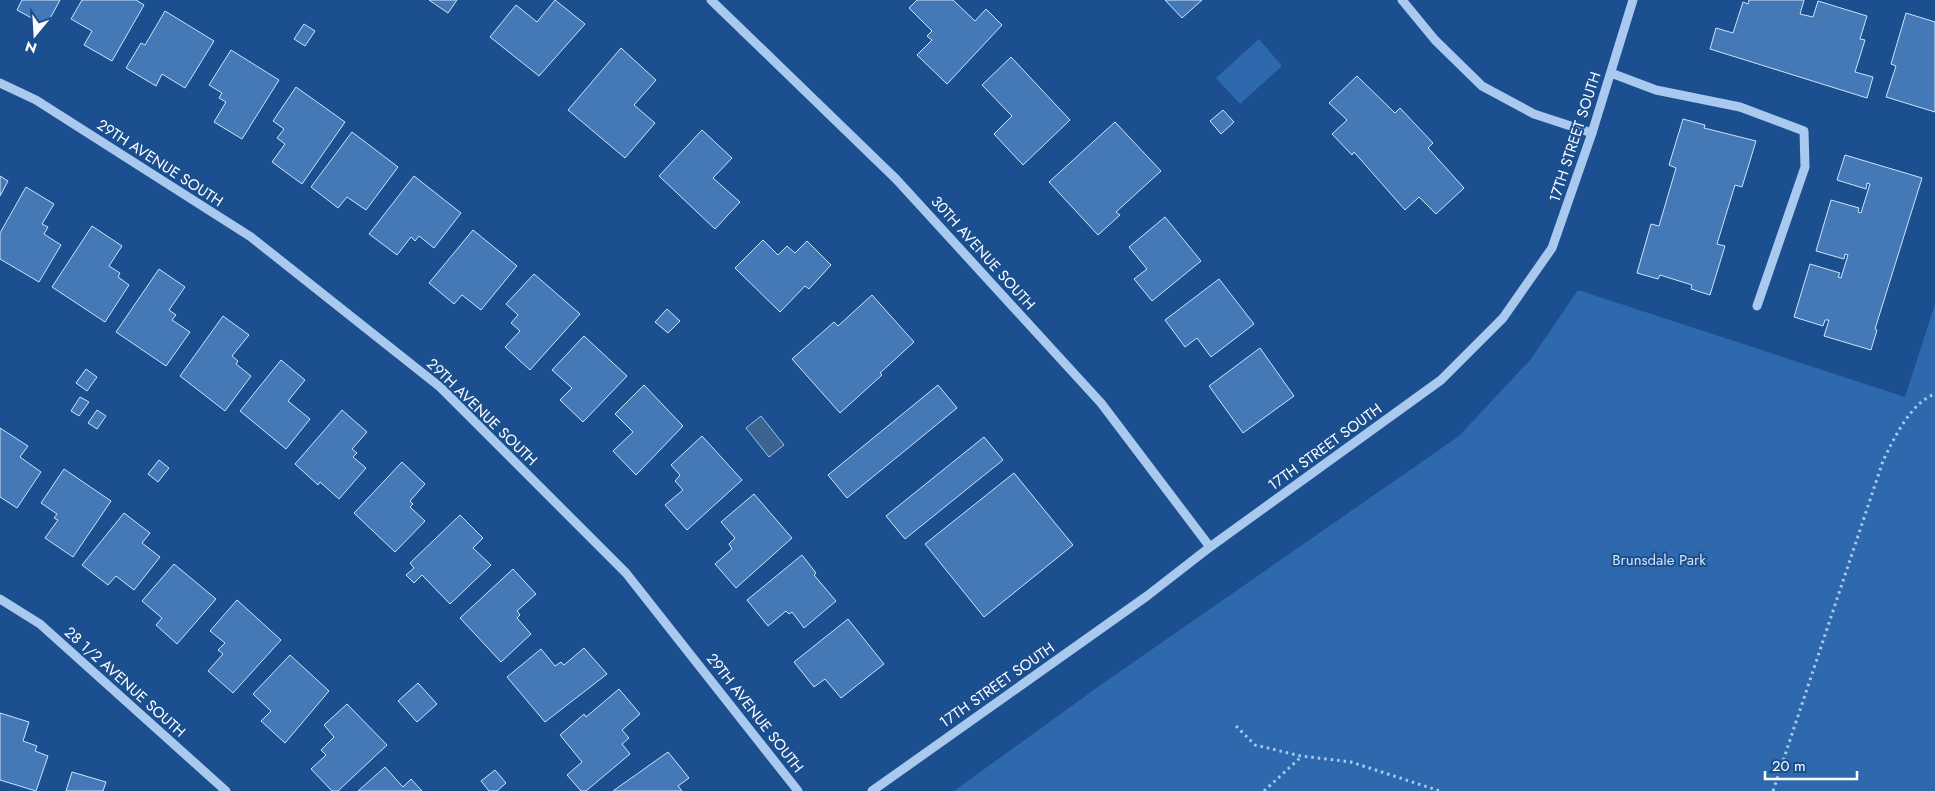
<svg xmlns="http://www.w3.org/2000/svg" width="1935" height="791" viewBox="0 0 1935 791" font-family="Jost,sans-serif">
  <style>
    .green { fill: #2e69ad }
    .water { fill: #3c6290; stroke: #9cc4f0 }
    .building { fill: #4478b7; stroke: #cfe3fa }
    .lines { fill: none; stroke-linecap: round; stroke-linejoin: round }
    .path { stroke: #a9c9ee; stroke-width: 3; stroke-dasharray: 2.5 4; stroke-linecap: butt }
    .minor { stroke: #a9c9ee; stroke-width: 9 }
    .labels { text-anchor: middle; stroke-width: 4; stroke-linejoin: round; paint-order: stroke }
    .street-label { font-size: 15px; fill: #fff; stroke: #1b4f8f }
    .park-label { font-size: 15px; fill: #cfe3fa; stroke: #1b4f8f }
  </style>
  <rect width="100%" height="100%" fill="#1b4f8f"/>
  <g class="green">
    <polygon points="1259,39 1282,66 1240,104 1216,78"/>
    <polygon points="1578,290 1905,397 1935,304 1935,791 954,791 1102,684 1459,436 1531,359"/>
  </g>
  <polygon class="water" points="761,416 784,445 769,457 746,428"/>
  <g class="building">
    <polygon points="22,0 60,0 46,26 17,10"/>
    <polygon points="82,0 136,0 144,5 112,61 84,45 92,31 71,19"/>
    <polygon points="429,0 457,0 448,13"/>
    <polygon points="555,0 585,24 539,76 490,37 516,5 537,22"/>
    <polygon points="917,0 953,0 975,21 986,9 1002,25 947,84 917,55 932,40 927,36 932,31 909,8"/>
    <polygon points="1165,0 1202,0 1182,18"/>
    <polygon points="1749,0 1804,0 1800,14 1813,17 1818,1 1867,16 1860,39 1865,40 1855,72 1873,77 1867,98 1710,49 1716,28 1733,33 1743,2 1748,4"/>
    <polygon points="165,11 214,41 185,88 162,74 156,86 126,68 141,43 145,45"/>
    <polygon points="1906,13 1935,22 1935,112 1886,97 1896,66 1891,64"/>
    <polygon points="304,24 315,31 305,46 294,39"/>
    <polygon points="621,48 656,80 634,105 655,123 625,158 568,110"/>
    <polygon points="231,50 279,80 242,139 214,122 226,102 219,98 222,93 209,85"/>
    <polygon points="1011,57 1070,120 1023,165 994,134 1012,116 982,85"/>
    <polygon points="1357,76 1395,113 1400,108 1433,143 1428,148 1464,188 1436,214 1419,197 1405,210 1354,152 1352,155 1332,134 1347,120 1329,103"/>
    <polygon points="296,87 345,122 302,184 272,162 285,144 277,138 284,129 273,121"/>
    <polygon points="1223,110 1234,122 1221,134 1210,121"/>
    <polygon points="1683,119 1705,125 1704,128 1756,141 1742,187 1735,185 1717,244 1725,246 1710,295 1691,289 1692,285 1660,275 1658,279 1637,273 1651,224 1659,226 1676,168 1669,165"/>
    <polygon points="1115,122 1161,171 1116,212 1120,215 1098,235 1049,182"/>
    <polygon points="702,130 732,158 713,178 740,202 715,229 659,176"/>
    <polygon points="352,132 398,167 366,210 347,197 338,208 311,187"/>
    <polygon points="1845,155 1922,178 1875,329 1877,330 1871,350 1824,336 1829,320 1825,320 1823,326 1794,317 1810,264 1840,273 1838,277 1841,278 1848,255 1845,254 1844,259 1816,251 1831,200 1859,208 1858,212 1861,213 1870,184 1867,183 1866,189 1837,180"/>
    <polygon points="0,176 8,181 0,196"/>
    <polygon points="414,176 461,213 434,248 419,236 415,241 411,237 397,255 369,234"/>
    <polygon points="26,187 54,204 42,224 48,227 44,234 61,245 39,282 0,259 0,233"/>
    <polygon points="1165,217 1201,261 1152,301 1134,279 1147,269 1129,247"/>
    <polygon points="92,226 122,246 109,266 120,273 118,277 129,285 105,322 52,287"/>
    <polygon points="473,230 517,266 481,310 462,295 454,304 429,283"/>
    <polygon points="763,240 778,255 787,246 795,253 807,241 831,265 809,289 805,286 780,312 735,268"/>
    <polygon points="159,269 185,287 169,310 176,315 172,320 190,332 166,366 116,332"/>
    <polygon points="534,274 580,314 530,370 505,347 520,331 511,323 518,315 506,304"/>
    <polygon points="1219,279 1254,324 1211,357 1197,338 1185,347 1165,320"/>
    <polygon points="872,295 914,342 880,373 882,375 840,413 792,359 834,322 838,326"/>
    <polygon points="667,309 680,321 668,333 655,322"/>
    <polygon points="223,316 249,335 232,356 238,361 236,364 251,376 225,411 180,376"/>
    <polygon points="584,336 627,376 583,422 560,400 572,388 552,370"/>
    <polygon points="1260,348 1294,396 1243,433 1209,386"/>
    <polygon points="281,360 305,380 288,401 310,419 286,449 240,411"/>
    <polygon points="86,369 97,377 87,391 76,383"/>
    <polygon points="644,385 683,426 636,475 613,451 633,432 615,414"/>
    <polygon points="938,385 957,408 847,498 828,475"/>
    <polygon points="80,397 89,402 79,416 71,411"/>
    <polygon points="97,410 106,416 97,429 88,423"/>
    <polygon points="342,410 367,432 352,449 357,453 353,457 366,468 339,499 320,482 318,485 295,464"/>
    <polygon points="0,428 28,446 20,457 41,472 17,508 0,497"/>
    <polygon points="702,436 742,480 687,530 665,505 683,490 675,481 680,475 671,465"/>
    <polygon points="984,437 1003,460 905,539 886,516"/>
    <polygon points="159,460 169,468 158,482 148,474"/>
    <polygon points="402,462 425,484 410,501 413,504 410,507 425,521 395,552 354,513"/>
    <polygon points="64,469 111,501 73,557 45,538 58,520 54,518 57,514 41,503"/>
    <polygon points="1014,473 1073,545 984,617 925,544"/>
    <polygon points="754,494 792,538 736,588 715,564 732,549 729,544 735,538 721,522"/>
    <polygon points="124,513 150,533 142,543 160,557 134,590 116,576 108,585 82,565"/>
    <polygon points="460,515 483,538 473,548 491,565 450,604 422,575 414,583 406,575 414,568 410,563"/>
    <polygon points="802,555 816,573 814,575 836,601 804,628 792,612 789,614 786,611 768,626 747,600"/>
    <polygon points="174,564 216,599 177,644 156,625 162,618 142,601"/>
    <polygon points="513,569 536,594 517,611 520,615 517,618 531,634 501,662 460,618"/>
    <polygon points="237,600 281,640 233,693 208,671 223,654 218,650 225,643 210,631"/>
    <polygon points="848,619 884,664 841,698 825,679 814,687 794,662"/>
    <polygon points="584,648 607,674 545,722 507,677 541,649 555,666 561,662 564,665"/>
    <polygon points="290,655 329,691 285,743 261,721 271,711 253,694"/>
    <polygon points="418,683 437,704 417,722 398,701"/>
    <polygon points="619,689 640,714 622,730 629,738 622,744 630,754 586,791 581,791 567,775 582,762 560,735 584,714 586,717"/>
    <polygon points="347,704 387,745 338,791 332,791 311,769 326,755 321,750 334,737 324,725"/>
    <polygon points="0,713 29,722 23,741 37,746 35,751 48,756 36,791 0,780"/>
    <polygon points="668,752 689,778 678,786 682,791 613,791"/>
    <polygon points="385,767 403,787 411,779 422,791 358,791"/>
    <polygon points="495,770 506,783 497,791 489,791 481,781"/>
    <polygon points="72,772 106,782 103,791 66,791"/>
  </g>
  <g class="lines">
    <g class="path">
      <polyline points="1236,726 1255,745 1301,756 1351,762 1440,791"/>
      <polyline points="1264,791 1301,757"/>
      <path d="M1773,791l110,-330c10,-21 28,-59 52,-67"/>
    </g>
    <g class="minor">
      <polyline points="711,0 896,179 1101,403 1210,547"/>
      <polyline points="1402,0 1435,40 1482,86 1534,114 1592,133"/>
      <polyline points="1611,73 1656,90 1740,107 1804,131 1805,167 1757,306"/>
      <polyline points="0,83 36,100 251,237 440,387 626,573 798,791"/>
      <polyline points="0,599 40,624 226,791"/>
      <polyline points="872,791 1147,596 1210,547 1441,380 1503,318 1552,248 1592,133 1633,0"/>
    </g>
  </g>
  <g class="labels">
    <g class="street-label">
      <text transform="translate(1575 137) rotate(-72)" y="5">17TH STREET SOUTH</text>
      <text transform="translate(160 163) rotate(33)" y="5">29TH AVENUE SOUTH</text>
      <text transform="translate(983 253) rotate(48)" y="5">30TH AVENUE SOUTH</text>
      <text transform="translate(482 412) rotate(44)" y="5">29TH AVENUE SOUTH</text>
      <text transform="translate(1325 447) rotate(-36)" y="5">17TH STREET SOUTH</text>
      <text transform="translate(125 682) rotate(42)" y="5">28 1/2 AVENUE SOUTH</text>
      <text transform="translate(997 685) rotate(-35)" y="5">17TH STREET SOUTH</text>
      <text transform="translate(755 713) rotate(52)" y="5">29TH AVENUE SOUTH</text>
    </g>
    <g class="park-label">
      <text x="1659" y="565">Brunsdale Park</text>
    </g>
  </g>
  <g transform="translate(35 35) rotate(198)" stroke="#1b4f8f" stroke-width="4" paint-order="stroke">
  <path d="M0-4L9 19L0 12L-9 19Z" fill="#ffffff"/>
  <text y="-8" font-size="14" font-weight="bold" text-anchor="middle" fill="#ffffff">N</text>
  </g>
  <path d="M1765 771v8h92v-8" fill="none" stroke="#ffffff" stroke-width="2.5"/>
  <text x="1772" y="771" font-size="15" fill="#ffffff" stroke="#1b4f8f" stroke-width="4" paint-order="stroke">20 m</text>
</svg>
